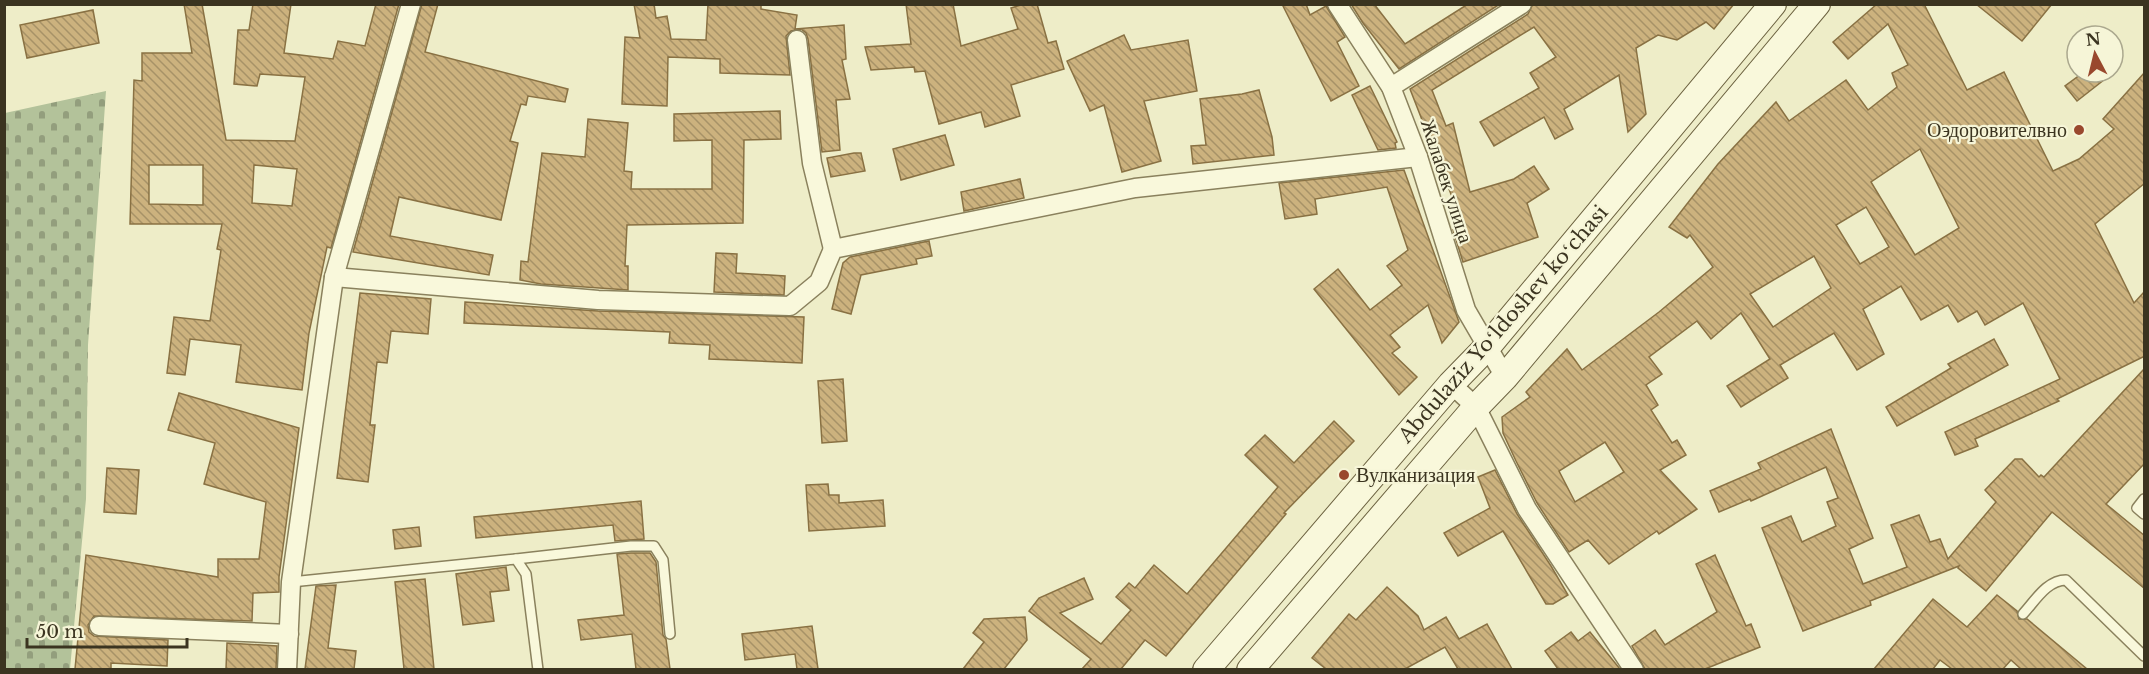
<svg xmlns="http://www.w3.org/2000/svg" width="2149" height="674" viewBox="0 0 2149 674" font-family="'Libre Baskerville',serif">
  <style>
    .cemetery { fill: url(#cemetery-stones) }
    .building { fill: url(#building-back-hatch); stroke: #897143; stroke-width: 1.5; fill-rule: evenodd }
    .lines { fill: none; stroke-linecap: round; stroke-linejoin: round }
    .service-casing { stroke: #8a815d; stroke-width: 12 }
    .minor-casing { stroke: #8a815d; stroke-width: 21 }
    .secondary-casing { stroke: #6c6240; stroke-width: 28 }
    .service { stroke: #f9f8db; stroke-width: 9 }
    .minor { stroke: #f9f8db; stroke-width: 18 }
    .secondary { stroke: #f9f8db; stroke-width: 26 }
    .poi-dot { fill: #99482d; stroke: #f6f5d7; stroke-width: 2 }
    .labels { text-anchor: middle; stroke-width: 4.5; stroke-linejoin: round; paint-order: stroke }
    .poi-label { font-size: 20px; fill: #3b3420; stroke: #f6f5d7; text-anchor: end }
    .street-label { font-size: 20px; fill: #3b3420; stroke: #f6f5d7 }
  </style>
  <defs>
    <pattern id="cemetery-stones" width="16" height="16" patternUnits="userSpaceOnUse" patternTransform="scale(1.5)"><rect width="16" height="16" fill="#b3c29a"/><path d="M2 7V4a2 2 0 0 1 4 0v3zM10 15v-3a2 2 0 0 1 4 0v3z" fill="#939e7d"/></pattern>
    <pattern id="building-back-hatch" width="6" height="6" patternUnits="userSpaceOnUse" patternTransform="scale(1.5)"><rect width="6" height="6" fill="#ccb27e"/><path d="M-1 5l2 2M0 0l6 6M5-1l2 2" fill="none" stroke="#a79267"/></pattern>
  </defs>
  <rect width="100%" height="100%" fill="#eeedc8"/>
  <polygon class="cemetery" points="106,91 88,345 86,499 70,669 5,669 5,113"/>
  <g class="building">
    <path d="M184,4h18l24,136 69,1 10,-64 -45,-3 -3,12 -23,-2 4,-54h11l4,-26h38l-7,49 49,6 5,-18 27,5 11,-42h23l-68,244 -4,-1 -18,86 -7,57 -66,-8 5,-37 -51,-6 -5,36 -18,-2 7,-56 36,4 11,-71 -4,-1 5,-25h-92l4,-144 8,1v-28h50zM149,165h54v40l-54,-1zM254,165l43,4 -5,37 -40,-3z"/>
    <polygon points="422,4 438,4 425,52 568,89 565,102 528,96 526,105 521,104 510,141 518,143 501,220 399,197 390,236 493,255 489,275 353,252"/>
    <polygon points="634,4 654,4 656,18 667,16 671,39 706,40 708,4 761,4 761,9 797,15 795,29 844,25 846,59 842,60 850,99 836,100 840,150 822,152 808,39 806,33 801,29 791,31 786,36 790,75 720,73 720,59 668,57 667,106 622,104 625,37 640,38"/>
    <polygon points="906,4 953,4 961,46 1018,29 1011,8 1024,4 1037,4 1048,43 1056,41 1064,69 1011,85 1020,116 985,127 981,112 939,124 925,71 915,72 914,67 871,70 865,47 911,44"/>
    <polygon points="1282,4 1306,4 1310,15 1326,6 1345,37 1337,42 1359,86 1331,101"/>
    <polygon points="1351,4 1374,4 1405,44 1468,4 1500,4 1399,69 1363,23"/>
    <polygon points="1533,4 1734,4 1714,29 1706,22 1677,40 1658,35 1636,48 1646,114 1628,132 1619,75 1564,109 1573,129 1555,139 1544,117 1494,146 1480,122 1539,88 1530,73 1556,57 1534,27 1432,90 1446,126 1453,123 1470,192 1514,179 1534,166 1549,189 1527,203 1538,237 1463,262 1453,230 1463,225 1410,89 1528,14"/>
    <path d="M1877,4h47l43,86 37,-18 49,99 26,-12 35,-30 -11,-10 42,-47v111l-50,41 39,79 11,-12v65l-88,43 2,2 -84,38 3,7 -23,9 -10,-23 115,-53 -37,-76 -38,22 -8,-14 -19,11 -10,-17 -27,15 -20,-34 -38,23 21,45 -27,16 -23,-37 -54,32 8,13 -47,29 -14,-21 43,-27 -29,-46 -30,26 -14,-18 -48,36 13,17 -16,11 12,20 -7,5 21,33 5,-3 9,15 -26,15 37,39 -38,25 -2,-3 -48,33 -21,-24 -19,12 -32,-49 -21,-42 -13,-28 -1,-16 28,-20 -4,-5 41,-43 15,21 77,-58 54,-45 -23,-32 -3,3 -18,-11 49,-63 58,-62 13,19 57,-41 22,30 29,-23 -5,-14 16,-8 -20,-41 -40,35 -15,-17zM1920,149l39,79 -44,27 -44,-73zM1866,207l23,40 -29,17 -24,-39zM1814,256l17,32 -58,39 -23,-33zM1605,442l19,30 -49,30 -16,-31z"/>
    <polygon points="1976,4 2052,4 2022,41"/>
    <polygon points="93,10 99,43 27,58 20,25"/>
    <polygon points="1124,35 1131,50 1188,40 1197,91 1144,101 1161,161 1122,172 1104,105 1090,111 1067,61"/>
    <polygon points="2084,72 2114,72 2077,101 2065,86"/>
    <polygon points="1370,86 1397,142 1395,143 1396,148 1378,150 1352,95"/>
    <polygon points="1259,90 1272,137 1274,155 1193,164 1191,146 1206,145 1200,99 1242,94"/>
    <polygon points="780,111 781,139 744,140 743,223 627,225 625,266 628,266 628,290 541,284 520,280 521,261 528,262 542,153 585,157 588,119 628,123 624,171 632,172 631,189 712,189 712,140 674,141 674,114"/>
    <polygon points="945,135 954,165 901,180 893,149"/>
    <polygon points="854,153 861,153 865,171 831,177 827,158"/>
    <polygon points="1404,170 1459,322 1442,343 1428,305 1390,335 1400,347 1392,353 1417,377 1399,395 1314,289 1338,269 1370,310 1402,285 1387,266 1408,250 1387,187 1315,199 1317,214 1285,219 1279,183"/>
    <polygon points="1020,179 1024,198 964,211 961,192"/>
    <polygon points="929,241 932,256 916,259 917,264 861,275 851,314 832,309 843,263 850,257"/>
    <polygon points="716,253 737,254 736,273 785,276 784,295 714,292"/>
    <polygon points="360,293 431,299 428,334 391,331 387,363 377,362 370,425 375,425 368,482 337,478"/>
    <polygon points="465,302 598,311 804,317 802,363 709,359 710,345 669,343 670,332 464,323"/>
    <polygon points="1994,339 2008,365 1897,426 1886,407 1951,368 1948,364"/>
    <polygon points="2145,368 2145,463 2106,504 2145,536 2145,589 2052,512 1986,591 1958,568 1959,566 1870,601 1871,605 1803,631 1762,528 1791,516 1802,542 1836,526 1827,502 1838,498 1826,467 1751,501 1750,499 1719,512 1710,491 1761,469 1758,463 1831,429 1873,538 1849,549 1863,584 1907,567 1891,525 1919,515 1930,542 1940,539 1948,559 1996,502 1985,490 2015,459 2022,459 2039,477 2041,475 2044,477"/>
    <polygon points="843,379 847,441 822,443 818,381"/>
    <polygon points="179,393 299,428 279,577 279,592 253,593 252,621 94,616 88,625 89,632 94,636 168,640 167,666 111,663 111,669 75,669 86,555 218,577 218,559 259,559 266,502 204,484 215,443 168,430"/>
    <polygon points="1334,421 1354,441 1284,513 1286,514 1166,656 1145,640 1121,669 1082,669 1091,659 1029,611 1039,598 1084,578 1093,599 1060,613 1101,644 1131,610 1116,597 1129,583 1135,588 1154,565 1187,594 1278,487 1245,455 1265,435 1294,463"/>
    <polygon points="107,468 139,470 136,514 104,512"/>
    <polygon points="1495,470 1517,514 1551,566 1568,595 1553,604 1546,604 1503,531 1458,556 1444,533 1490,508 1478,477"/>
    <polygon points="828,484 829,495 839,495 839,503 883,500 885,526 809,531 806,485"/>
    <polygon points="641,501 644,539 615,541 613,525 476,538 474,517"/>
    <polygon points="419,527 421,546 395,549 393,530"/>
    <polygon points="631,553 650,553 656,562 663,635 666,639 670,669 636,669 632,634 581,640 578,620 624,615 617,554"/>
    <polygon points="1715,555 1746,626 1751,624 1760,647 1705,669 1645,669 1632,646 1655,630 1665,645 1717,612 1696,564"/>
    <polygon points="506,567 509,590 490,592 494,621 463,625 456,574"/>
    <polygon points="425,579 434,669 404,669 395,582"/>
    <polygon points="336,585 328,648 356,651 354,669 305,669 316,586"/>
    <polygon points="1387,587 1418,616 1424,630 1446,617 1459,639 1487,624 1512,669 1458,669 1445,647 1405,669 1326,669 1312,658 1349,614 1356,620"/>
    <polygon points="1997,595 2017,611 2019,619 2027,619 2087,669 2021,669 2011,660 2003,669 1952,669 1940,660 1933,669 1874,669 1933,599 1967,627"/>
    <polygon points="1025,617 1027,640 1004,669 963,669 984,642 973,633 984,619"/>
    <polygon points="812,626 818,669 797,669 795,654 745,660 742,634"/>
    <polygon points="1571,632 1578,641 1590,632 1620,669 1558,669 1545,651"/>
    <polygon points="227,643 277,646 276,669 226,669"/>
  </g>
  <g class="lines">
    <g class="service-casing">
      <g id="service">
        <polyline points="2144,499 2137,508 2144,514"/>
        <polyline points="516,559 631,546 654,546 663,560 670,634"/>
        <polyline points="291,582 516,559 526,574 538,670"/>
        <path d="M2023,614c12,-13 24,-34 43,-34l78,76"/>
      </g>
    </g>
    <g class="minor-casing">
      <g id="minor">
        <polyline points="1337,4 1391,87 1418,157 1466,310 1505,377"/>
        <polyline points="797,40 812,163 833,249"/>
        <polyline points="1391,87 1522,4"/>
        <polyline points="334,277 598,300 790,306 819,282 833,249 1135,188 1418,157"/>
        <polyline points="1451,384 1476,407 1527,509 1634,670"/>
        <polyline points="99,626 289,634"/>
        <polyline points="287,670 291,582 334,277 411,4"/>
      </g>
    </g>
    <g class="secondary-casing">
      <g id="secondary">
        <polyline points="1206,670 1451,384 1488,346 1773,4"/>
        <polyline points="1250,670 1476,407 1505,377 1817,4"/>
      </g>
    </g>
    <use href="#service" class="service"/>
    <use href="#minor" class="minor"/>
    <use href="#secondary" class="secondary"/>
  </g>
  <g class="poi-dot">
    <circle cx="2079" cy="130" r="6"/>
    <circle cx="1344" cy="475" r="6"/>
  </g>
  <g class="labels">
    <g class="poi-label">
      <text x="2067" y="137">Оэдоровителвно</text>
      <text x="1356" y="482" text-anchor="start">Вулканизация</text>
    </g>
    <g class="street-label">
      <text transform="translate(1447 181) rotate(72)" y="7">Жалабек улица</text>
      <text transform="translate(1503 324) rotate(-49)" y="7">Abdulaziz Yoʻldoshev koʻchasi</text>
    </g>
  </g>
  <rect width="2149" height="674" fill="none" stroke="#3b3420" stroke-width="12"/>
  <g transform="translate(2095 54) rotate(353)"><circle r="28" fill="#f6f5d7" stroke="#aba88e" stroke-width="1.5"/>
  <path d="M0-4.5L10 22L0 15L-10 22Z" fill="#99482d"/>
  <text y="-9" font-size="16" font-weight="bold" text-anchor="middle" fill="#3b3420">N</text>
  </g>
  <path d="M27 638v9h160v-9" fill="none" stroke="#3b3420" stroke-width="3"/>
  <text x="36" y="638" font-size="18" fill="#3b3420" stroke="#f6f5d7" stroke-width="4.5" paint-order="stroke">50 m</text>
</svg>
